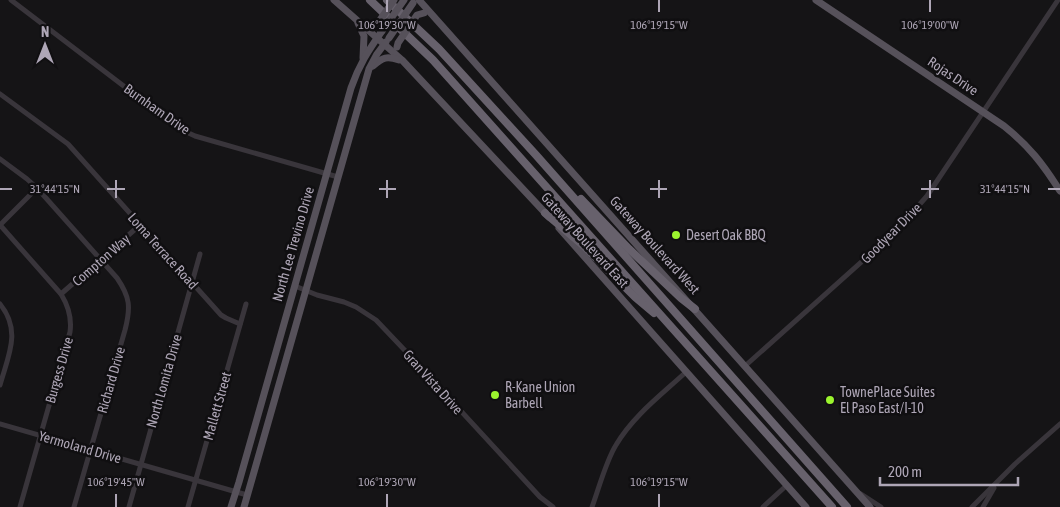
<svg xmlns="http://www.w3.org/2000/svg" width="1060" height="507" viewBox="0 0 1060 507" font-family="'Asap Condensed',sans-serif">
  <style>
    .lines { fill: none; stroke-linecap: round; stroke-linejoin: round }
    .minor { stroke: #39353b; stroke-width: 5 }
    .major { stroke: #56515a; stroke-width: 7 }
    .highway { stroke: #67616c; stroke-width: 8 }
    .major-bridge { stroke: #56515a; stroke-width: 7 }
    .ticks { fill: none; stroke: #aea6b6; stroke-width: 2 }
    .poi-dot { fill: #9bf42e; stroke: #100f11; stroke-width: 2 }
    .labels { text-anchor: middle; stroke-width: 5; stroke-linejoin: round; paint-order: stroke }
    .street-label { font-size: 14px; fill: #aea6b6; stroke: #100f11 }
    .poi-label { font-size: 14px; fill: #aea6b6; stroke: #100f11; text-anchor: start }
    .ticks-label { font-size: 12px; text-anchor: middle; fill: #aea6b6; stroke: #100f11; stroke-width: 5; stroke-linejoin: round; paint-order: stroke }
  </style>
  <rect width="100%" height="100%" fill="#151416"/>
  <g class="lines">
    <g class="minor">
      <polyline points="11,0 180,129 195,136 338,177"/>
      <polyline points="0,94 68,144 221,315 226,318 240,324"/>
      <path d="M0,159l27,20 10,9 80,90c13,19 14,29 8,52l-51,177"/>
      <path d="M0,225l61,69c8,13 11,24 9,38l-50,175"/>
      <polyline points="0,225 37,188"/>
      <polyline points="295,286 317,295 344,302 356,307 376,320 414,360 540,497 553,507"/>
      <polyline points="61,294 140,225"/>
      <path d="M0,304c22,27 8,52 0,81"/>
      <polyline points="745,366 896,231 927,196 1058,0"/>
      <polyline points="0,424 247,495"/>
      <polyline points="861,494 881,507"/>
      <polyline points="129,507 200,254"/>
      <polyline points="188,507 246,304"/>
      <path d="M592,507c7,-19 14,-46 24,-62 17,-29 45,-50 70,-73"/>
      <polyline points="763,507 787,485"/>
      <polyline points="972,507 1015,464 1060,424"/>
      <polyline points="983,507 994,488"/>
    </g>
    <g class="major">
      <polyline points="334,0 402,60 549,217"/>
      <polyline points="419,0 870,507"/>
      <path d="M816,0l188,126c25,20 39,38 56,65"/>
      <polyline points="358,23 364,36 363,58"/>
      <path d="M373,66c10,-9 14,-10 26,-6"/>
      <polyline points="559,228 806,507"/>
      <path d="M231,507l8,-25 112,-394c8,-23 17,-37 31,-57"/>
      <polyline points="244,507 369,69 377,54 386,42"/>
    </g>
    <g class="highway">
      <polyline points="370,0 433,60 832,507"/>
      <polyline points="387,0 439,49 536,155 847,507"/>
      <polyline points="581,199 629,249 681,298 695,309"/>
      <polyline points="545,213 584,246 635,297 654,313"/>
    </g>
    <g class="major-bridge">
      <polyline points="375,24 380,20 394,0"/>
      <polyline points="382,31 404,0"/>
      <polyline points="389,38 413,3"/>
      <polyline points="397,47 398,43 417,15 424,13"/>
    </g>
  </g>
  <path class="ticks" d="M387,0v12M659,0v12M930,0v12M116,180v18M387,180v18M659,180v18M930,180v18M0,189h12M107,189h18M379,189h17M650,189h17M921,189h18M1048,189h12M116,494v13M387,494v13M659,494v13"/>
  <g class="poi-dot">
    <circle cx="676" cy="235" r="5"/>
    <circle cx="495" cy="395" r="5"/>
    <circle cx="830" cy="400" r="5"/>
  </g>
  <g class="labels">
    <g class="street-label">
      <text transform="translate(953 76) rotate(34)" y="5">Rojas Drive</text>
      <text transform="translate(157 109) rotate(35)" y="5">Burnham Drive</text>
      <text transform="translate(891 233) rotate(-45)" y="5">Goodyear Drive</text>
      <text transform="translate(585 240) rotate(48)" y="5">Gateway Boulevard East</text>
      <text transform="translate(293 244) rotate(-74)" y="5">North Lee Trevino Drive</text>
      <text transform="translate(655 245) rotate(48)" y="5">Gateway Boulevard West</text>
      <text transform="translate(163 251) rotate(48)" y="5">Loma Terrace Road</text>
      <text transform="translate(101 260) rotate(-41)" y="5">Compton Way</text>
      <text transform="translate(59 370) rotate(-74)" y="5">Burgess Drive</text>
      <text transform="translate(111 380) rotate(-74)" y="5">Richard Drive</text>
      <text transform="translate(164 381) rotate(-74)" y="5">North Lomita Drive</text>
      <text transform="translate(433 382) rotate(48)" y="5">Gran Vista Drive</text>
      <text transform="translate(217 406) rotate(-74)" y="5">Mallett Street</text>
      <text transform="translate(80 447) rotate(16)" y="5">Yermoland Drive</text>
    </g>
    <g class="poi-label">
      <text x="686" y="240">Desert Oak BBQ</text>
      <text x="505" y="392">R-Kane Union<tspan x="505" dy="16">Barbell</tspan></text>
      <text x="840" y="397">TownePlace Suites<tspan x="840" dy="16">El Paso East/I-10</tspan></text>
    </g>
  </g>
  <g class="ticks-label">
    <text x="387" y="29">106°19'30"W</text>
    <text x="659" y="29">106°19'15"W</text>
    <text x="930" y="29">106°19'00"W</text>
    <text x="55" y="193">31°44'15"N</text>
    <text x="1005" y="193">31°44'15"N</text>
    <text x="116" y="486">106°19'45"W</text>
    <text x="387" y="486">106°19'30"W</text>
    <text x="659" y="486">106°19'15"W</text>
  </g>
  <g transform="translate(45 45)" stroke="#100f11" stroke-width="4" paint-order="stroke">
  <path d="M0-4L9 19L0 12L-9 19Z" fill="#aea6b6"/>
  <text y="-8" font-size="14" font-weight="bold" text-anchor="middle" fill="#aea6b6">N</text>
  </g>
  <path d="M880 477v8h138v-8" fill="none" stroke="#aea6b6" stroke-width="2.5"/>
  <text x="888" y="477" font-size="15" fill="#aea6b6" stroke="#100f11" stroke-width="4" paint-order="stroke">200 m</text>
</svg>
